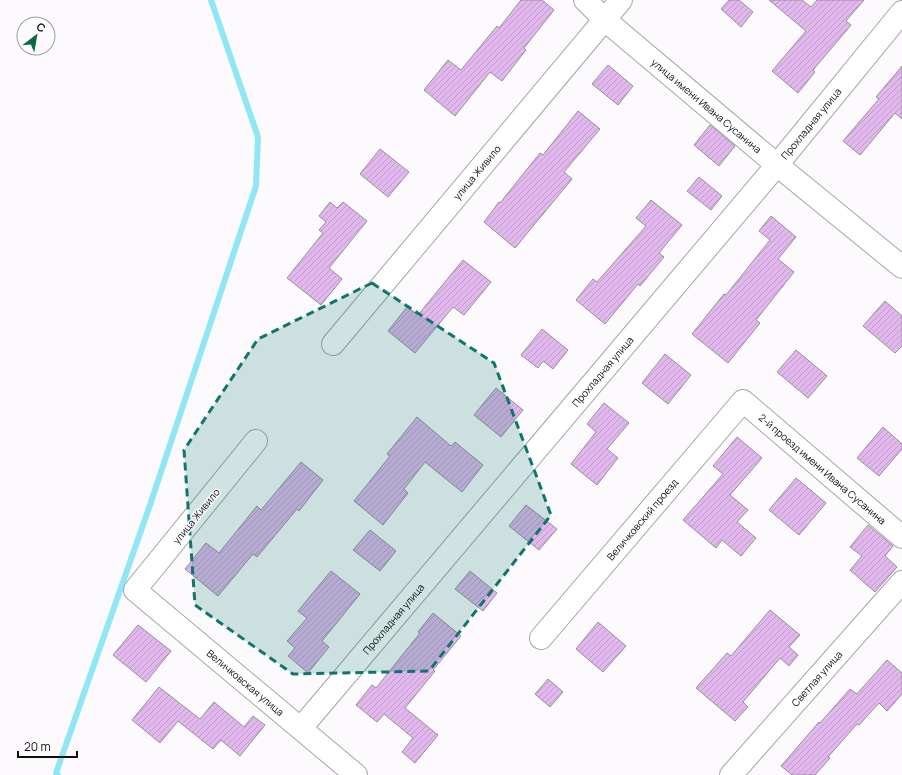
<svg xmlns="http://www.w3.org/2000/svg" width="902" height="775" viewBox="0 0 902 775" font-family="Manrope,sans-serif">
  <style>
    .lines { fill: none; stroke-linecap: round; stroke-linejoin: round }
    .stream { stroke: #8fe6f4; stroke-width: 6 }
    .building { fill: url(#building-hatch); stroke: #949194 }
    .minor-casing { stroke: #a7a4a8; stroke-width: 24 }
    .minor { stroke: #fff; stroke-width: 22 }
    .marked { fill: #0f766e; fill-opacity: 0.2; stroke: #0f766e; stroke-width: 3; stroke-dasharray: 8 5; stroke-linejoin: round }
    .labels { text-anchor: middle; stroke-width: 3; stroke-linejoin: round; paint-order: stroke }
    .street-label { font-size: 10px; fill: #0f0e0f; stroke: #fcfafd }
  </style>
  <defs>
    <pattern id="building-hatch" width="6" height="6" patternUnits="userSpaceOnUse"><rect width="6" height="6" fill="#e1b7ed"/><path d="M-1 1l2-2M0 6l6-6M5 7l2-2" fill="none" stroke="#c09cca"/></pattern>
  </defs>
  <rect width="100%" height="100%" fill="#fcfafd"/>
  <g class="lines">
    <polyline class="stream" points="58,775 56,773 150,505 256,186 258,137 211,0"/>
  </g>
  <g class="building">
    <polygon points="521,0 542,0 554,10 524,48 526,50 502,81 490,72 455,116 424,90 448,60 461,70 497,26 499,28"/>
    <polygon points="729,0 739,0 753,12 741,27 721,9"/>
    <polygon points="769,0 802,0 811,7 817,0 864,0 846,21 851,25 813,70 815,72 798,93 772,71 806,31"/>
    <polygon points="608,65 633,86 618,105 592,84"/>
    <polygon points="902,66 902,119 895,113 860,155 843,141 879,99 876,97"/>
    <polygon points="578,111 600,129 564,172 572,179 515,248 484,222 499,202 500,203 540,153 543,155"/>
    <polygon points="710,125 735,146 719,166 694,145"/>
    <polygon points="380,149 409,172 388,197 360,174"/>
    <polygon points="699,177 722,196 711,210 687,191"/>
    <polygon points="651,200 682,225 659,253 664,257 640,286 638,284 605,324 576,300 593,279 597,282 646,226 636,218"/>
    <polygon points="330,202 337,208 343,202 367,221 329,268 342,279 321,305 287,278 323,233 319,230 326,222 319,216"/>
    <polygon points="771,216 796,237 778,259 794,272 756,320 760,323 728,363 692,334 724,294 726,295 770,240 759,231"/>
    <polygon points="463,260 491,282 464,315 453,307 415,353 388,331 407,307 418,315"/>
    <polygon points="885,301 902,316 902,346 895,353 863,326"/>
    <polygon points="542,329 568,350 553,369 543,361 538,368 521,355"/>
    <polygon points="796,350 827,376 808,398 777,372"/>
    <polygon points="665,354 691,375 668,404 642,383"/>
    <polygon points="496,388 523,410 501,437 474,415"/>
    <polygon points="604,403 629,423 607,449 618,458 597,485 571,464 596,432 587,424"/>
    <polygon points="417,417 451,446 455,442 483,465 462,492 425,462 404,489 408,493 383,525 354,501 390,456 387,454"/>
    <polygon points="883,427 902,444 902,449 879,476 857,458"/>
    <polygon points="737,437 762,458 730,495 748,510 737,522 756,538 741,556 722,540 716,548 683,520 723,474 713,466"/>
    <polygon points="301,462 323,480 299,511 297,509 257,557 253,554 218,596 185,569 206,543 219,553 257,506 261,510"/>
    <polygon points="796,478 826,503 799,535 769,510"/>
    <polygon points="526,505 557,529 539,550 509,526"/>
    <polygon points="868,525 893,546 885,556 897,567 875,592 850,570 862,556 850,547"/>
    <polygon points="370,530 396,551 380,571 353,550"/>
    <polygon points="331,571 360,594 322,641 329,647 308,673 288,656 295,648 287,641 307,618 298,611"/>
    <polygon points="470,571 497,593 483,611 455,589"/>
    <polygon points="770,610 800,635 789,647 798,655 789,666 780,658 743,702 748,707 735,721 696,688 727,653 731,656"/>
    <polygon points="433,613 461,636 433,670 435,671 405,708 438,735 415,763 402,752 413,738 384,714 377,722 356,705 372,685 376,688 420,633 418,632"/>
    <polygon points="598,622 626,646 603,672 576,649"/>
    <polygon points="138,625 171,651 146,682 113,655"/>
    <polygon points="887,660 902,673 902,694 887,711 879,703 859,725 857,724 828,757 830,758 815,775 792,775 781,766 819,722 820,723 850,689 857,694"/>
    <polygon points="548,679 563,692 550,707 535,694"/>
    <polygon points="159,687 200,719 214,702 244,727 253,716 265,725 240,756 221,740 213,749 178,721 160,743 132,720"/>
  </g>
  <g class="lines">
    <g class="minor-casing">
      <g id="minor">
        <path id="s1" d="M585,0l20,20 172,145 125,102"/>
        <path id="s2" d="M333,344l288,-344"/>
        <path id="s3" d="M256,441l-121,149 221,185"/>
        <path id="s4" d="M541,638l202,-237 159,136"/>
        <path id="s5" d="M301,728l476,-563 125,-153"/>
        <path id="s6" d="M731,775l171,-193"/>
      </g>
    </g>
    <use href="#minor" class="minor"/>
  </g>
  <path class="marked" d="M372,283l122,80 57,152 -122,156 -136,3 -98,-69 -11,-155 74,-111z"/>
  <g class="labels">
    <g class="street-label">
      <text dy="4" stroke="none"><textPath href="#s1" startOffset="161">улица имени Ивана Сусанина</textPath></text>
      <text dy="4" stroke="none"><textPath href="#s5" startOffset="791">Прохладная улица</textPath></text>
      <text dy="4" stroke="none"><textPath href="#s2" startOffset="224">улица Живило</textPath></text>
      <text dy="4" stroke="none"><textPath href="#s5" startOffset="467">Прохладная улица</textPath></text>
      <text dy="4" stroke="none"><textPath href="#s4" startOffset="416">2-й проезд имени Ивана Сусанина</textPath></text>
      <text transform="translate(196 516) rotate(-51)" y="4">улица Живило</text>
      <text dy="4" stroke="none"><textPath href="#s4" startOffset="156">Величковский проезд</textPath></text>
      <text dy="4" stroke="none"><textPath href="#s5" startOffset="143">Прохладная улица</textPath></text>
      <text dy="4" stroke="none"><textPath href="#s6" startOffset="129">Светлая улица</textPath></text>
      <text dy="4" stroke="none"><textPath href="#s3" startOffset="336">Величковская улица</textPath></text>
    </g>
  </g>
  <g transform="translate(36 36) rotate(31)"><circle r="19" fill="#fcfafd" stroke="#9d9c9e"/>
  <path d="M0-3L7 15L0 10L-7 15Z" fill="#086a3f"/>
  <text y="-6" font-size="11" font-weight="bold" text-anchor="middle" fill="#0f0e0f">С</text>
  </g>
  <path d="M18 751v6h59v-6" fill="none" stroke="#0f0e0f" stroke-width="2"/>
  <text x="24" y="751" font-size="12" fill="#0f0e0f" stroke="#fcfafd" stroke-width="3" paint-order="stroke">20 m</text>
</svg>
